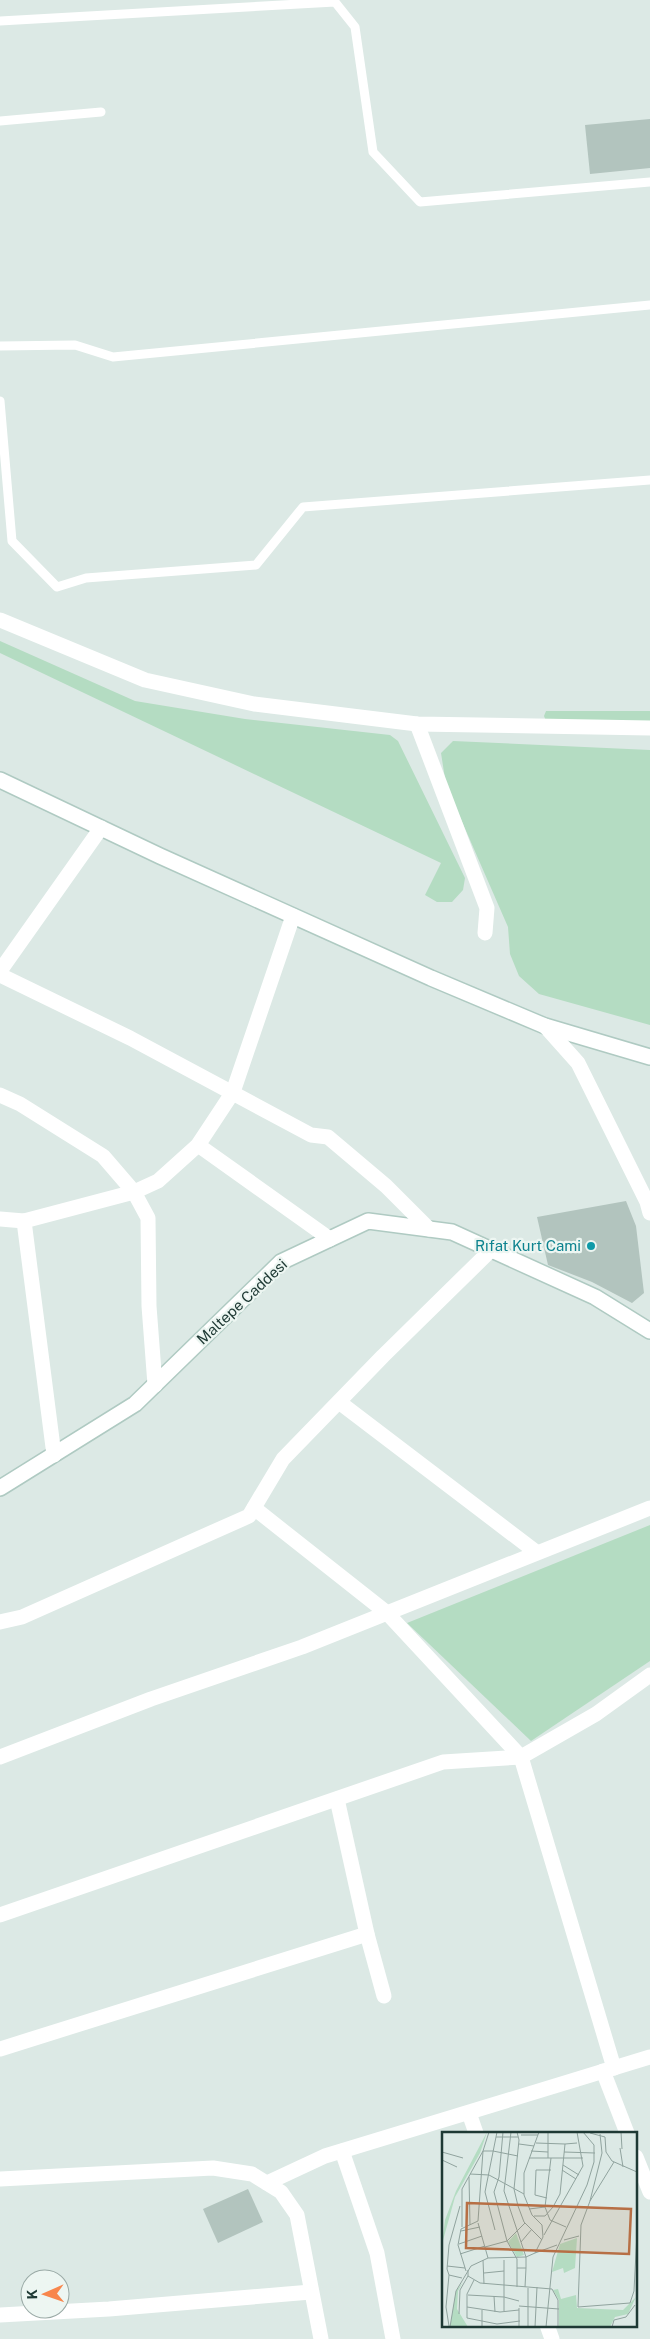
<svg xmlns="http://www.w3.org/2000/svg" width="650" height="2339" viewBox="0 0 650 2339" font-family="'Public Sans',sans-serif">
  <style>
    .green { fill: #b4dcc2 }
    .building { fill: #b2c4be }
    .lines { fill: none; stroke-linecap: round; stroke-linejoin: round }
    .secondary-casing { stroke: #afcac2; stroke-width: 18 }
    .lane { stroke: #fff; stroke-width: 9 }
    .street { stroke: #fff; stroke-width: 15 }
    .secondary { stroke: #fff; stroke-width: 15 }
    .culture-dot { fill: #0f9aa8; stroke: #edf6f2; stroke-width: 2 }
    .labels { text-anchor: middle; stroke-width: 4.5; stroke-linejoin: round; paint-order: stroke }
    .culture-label { font-size: 15px; fill: #0d838f; stroke: #edf6f2; text-anchor: end }
    .street-label { font-size: 15px; fill: #1e3934; stroke: #edf6f2 }
    .inset-road { fill: none; stroke: #90a39e; stroke-width: 1 }
    .view { fill: #b76f45; fill-opacity: 0.15; stroke: #b76f45; stroke-width: 2.5 }
    .inset-edge { fill: none; stroke: #1e3934; stroke-width: 2.5 }
  </style>
  <rect width="100%" height="100%" fill="#dce9e5"/>
  <g class="green">
    <polygon points="0,641 135,701 245,719 390,735 398,741 465,878 463,890 452,902 437,902 425,895 441,863 0,653"/>
    <polygon points="546,711 650,711 650,722 546,721 544,716"/>
    <polygon points="453,741 650,750 650,1025 539,994 519,976 510,954 508,927 446,785 441,753"/>
    <polygon points="650,1525 650,1661 531,1741 407,1623"/>
  </g>
  <g class="building">
    <polygon points="650,119 650,168 590,174 585,125"/>
    <polygon points="626,1201 636,1226 644,1293 632,1303 592,1282 548,1265 537,1217"/>
    <polygon points="248,2189 263,2222 218,2243 203,2209"/>
  </g>
  <g class="lines">
    <g class="secondary-casing">
      <g id="secondary">
        <polyline points="0,780 160,856 431,978 545,1026 650,1057"/>
        <polyline points="0,1488 135,1404 281,1262 368,1221 452,1232 595,1297 650,1331"/>
      </g>
    </g>
    <g class="lane">
      <polyline points="0,21 335,2 355,27 373,152 420,202 650,182"/>
      <polyline points="0,121 101,112"/>
      <polyline points="0,346 75,345 113,357 650,305"/>
      <polyline points="0,401 12,541 57,587 86,578 256,565 303,507 650,480"/>
    </g>
    <g class="street">
      <polyline points="0,620 145,680 254,704 417,724 650,728"/>
      <polyline points="417,724 487,908 485,933"/>
      <polyline points="0,971 101,828"/>
      <polyline points="0,975 130,1038 311,1135 328,1137 386,1186 429,1229"/>
      <polyline points="545,1026 578,1063 647,1202 650,1213"/>
      <polyline points="0,1095 20,1104 103,1156 134,1192 148,1218 149,1306 155,1385"/>
      <polyline points="198,1145 330,1239"/>
      <polyline points="0,1219 24,1221 134,1192 158,1181 198,1145 233,1092 293,916"/>
      <polyline points="24,1221 54,1455"/>
      <polyline points="339,1402 536,1552"/>
      <polyline points="254,1508 387,1613 521,1757 614,2068"/>
      <polyline points="0,1622 22,1617 249,1516 283,1459 383,1356 491,1250"/>
      <polyline points="0,1757 151,1699 302,1647 650,1508"/>
      <polyline points="337,1799 367,1934 384,1996"/>
      <polyline points="0,1915 443,1762 521,1757 596,1714 650,1675"/>
      <polyline points="0,2049 367,1934"/>
      <polyline points="603,2071 627,2133"/>
      <polyline points="469,2113 476,2133"/>
      <polyline points="342,2151 377,2253 393,2339"/>
      <polyline points="636,2157 650,2192"/>
      <polyline points="0,2179 213,2168 252,2174 281,2192 297,2215 321,2339"/>
      <polyline points="267,2183 325,2156 650,2057"/>
      <polyline points="0,2315 109,2309 311,2292"/>
      <polyline points="547,2325 552,2339"/>
    </g>
    <use href="#secondary" class="secondary"/>
  </g>
  <circle class="culture-dot" cx="591" cy="1246" r="5"/>
  <g class="labels">
    <g class="culture-label">
      <text x="581" y="1251">Rıfat Kurt Cami</text>
    </g>
    <g class="street-label">
      <text transform="translate(242 1302) rotate(-43)" y="5">Maltepe Caddesi</text>
    </g>
  </g>
  <g transform="translate(442 2132)">
    <rect width="195" height="195" fill="#dce9e5"/>
    <path d="M45,0l-7,21 -25,44 -13,47 3,-24 11,-29zM74,101l8,22 -7,2 -9,-15zM135,106l-2,30 -11,5 -1,-5 -11,4 8,-28zM21,150l-5,9 -1,18 11,18h-18l6,-36zM116,157l3,10 15,-4 1,13 46,2 13,-13 -8,17 -13,3 -5,10h-51v-27l-6,-10z" fill="#b4dcc2"/>
    <path class="inset-road" d="M61,0l-4,45 -5,15 13,49 10,18v28M69,0l-7,59 22,66v11M75,0l2,8 -5,49 4,17 6,16 18,18M179,0l1,17M148,1l15,4 1,15 6,9 25,11M79,3h17M54,5h22M94,11l29,1M77,12l15,2M178,16l3,19M51,19l25,5M89,19l17,1M0,20l21,6M122,20l31,1M87,26h54M106,26v-26M109,26l-6,49 5,13 16,7M0,28l15,7M172,30l-24,39 -9,24 -3,82 52,-4 4,-12 3,-58M121,33l16,10M120,38l14,9M28,42l19,1 35,19M27,45l1,48M105,66l-12,-3 1,-25h15M148,69l12,-48 -2,-19M18,74l-11,39 -2,24 2,6 13,3M87,77l16,-2M92,84h11l8,-9 7,-13 5,-50 12,-1M36,91l10,35M20,95v-38l21,-38 6,-19M53,98l-10,-38 12,-60M19,99l19,-4M102,103l39,-69 -6,-34M122,108l15,-4M79,110l11,-13M17,112l23,-8M43,115l22,-6 18,-18M93,121l22,-8M18,122l25,-8M41,128l1,24M5,134l18,2M75,136h9l-1,19M26,138v6l12,7 72,6 6,11v27M24,139l-8,-26 3,-16 17,-8 5,-70h10M42,141l20,-2M32,148l-7,14v24l30,6 23,-3M26,163l36,2 15,4M52,164l1,16M77,174l40,3M25,175l33,5 19,-2M77,176v19M62,179v-51M17,182l1,-24 8,-14M7,194l-3,-19 3,-32M8,195l6,-36 15,-25 17,-8 38,-1 9,-4 8,-16 -1,-12 -10,-10 -8,-20v-22l15,-41M40,195v-17M86,195v-39M93,195l2,-40M104,195l7,-70 34,-72 7,-23v-17l-11,-13M170,195l2,-7 12,-3 9,-12"/>
    <path class="view" d="M25,71l164,6 -2,45 -163,-6z"/>
    <rect width="195" height="195" class="inset-edge"/>
  </g>
  <g transform="translate(45 2294) rotate(268)"><circle r="24" fill="#edf6f2" stroke="#9aaaa6"/>
  <path d="M0-4L9 19L0 12L-9 19Z" fill="#f8864c"/>
  <text y="-8" font-size="14" font-weight="bold" text-anchor="middle" fill="#1e3934">K</text>
  </g>
</svg>
